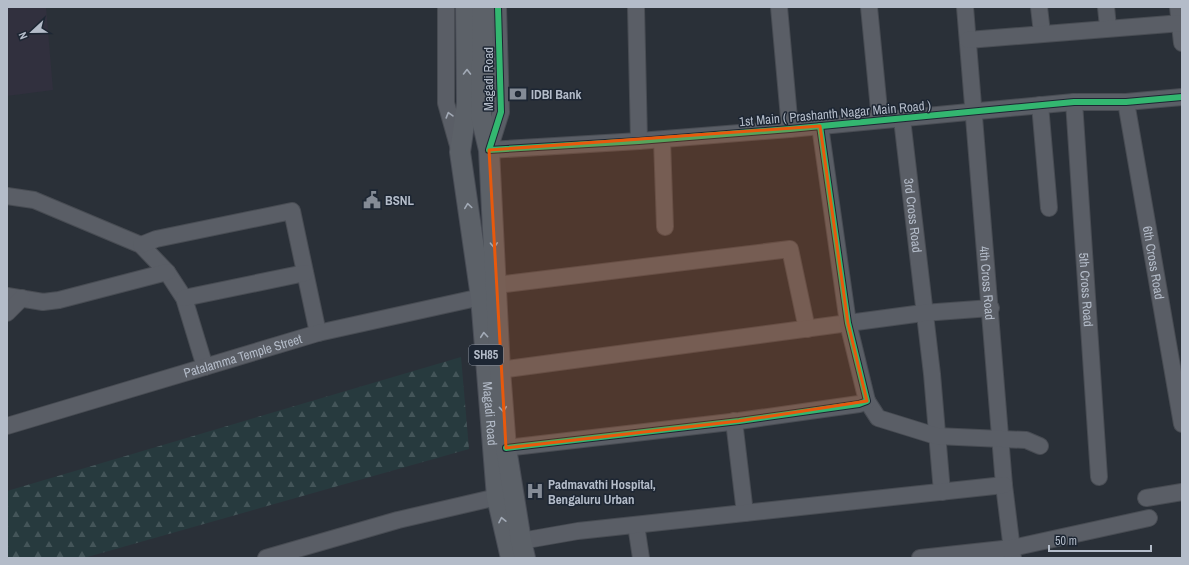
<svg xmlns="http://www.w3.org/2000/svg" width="1189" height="565" viewBox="0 0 1189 565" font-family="'Archivo Narrow',sans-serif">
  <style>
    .medical { fill: #31303e }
    .forest { fill: url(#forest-firs) }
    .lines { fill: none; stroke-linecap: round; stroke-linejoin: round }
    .minor-casing { stroke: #484c53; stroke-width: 18 }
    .major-casing { stroke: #484c55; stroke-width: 22 }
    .minor { stroke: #5a5e66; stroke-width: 16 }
    .major { stroke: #5c6168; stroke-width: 20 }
    .cycleway-casing { stroke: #1d2633; stroke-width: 8 }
    .cycleway { stroke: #33b770; stroke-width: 6 }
    .oneway { stroke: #a2aab6 }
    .oneway2 { stroke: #a2a9b5 }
    .marked { fill: #e8590c; fill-opacity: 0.2; stroke: #e8590c; stroke-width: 3; stroke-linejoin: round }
    .labels { text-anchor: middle; stroke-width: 3; stroke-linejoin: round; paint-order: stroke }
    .shield { fill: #1d2633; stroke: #878f9c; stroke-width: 1 }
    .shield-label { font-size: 12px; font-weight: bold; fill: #b4bcc9 }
    .street-label { font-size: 13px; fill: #b4bcc9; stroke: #1d2633 }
    .poi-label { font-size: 13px; font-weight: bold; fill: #b4bcc9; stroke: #1d2633; text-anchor: start }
  </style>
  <defs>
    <pattern id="forest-firs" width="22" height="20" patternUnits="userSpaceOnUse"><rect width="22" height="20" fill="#273a3e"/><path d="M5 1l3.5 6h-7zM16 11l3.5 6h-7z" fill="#445559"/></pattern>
  </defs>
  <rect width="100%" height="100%" fill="#2a3038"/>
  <polygon class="medical" points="7,7 46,7 53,90 7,96"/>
  <polygon class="forest" points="461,357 469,449 84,558 7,558 7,491"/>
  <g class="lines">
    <g class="minor-casing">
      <g id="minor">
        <polyline points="446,7 446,103 459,149"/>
        <polyline points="498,7 501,112 489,150 639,141 790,129 1074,102 1126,102 1182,97"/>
        <polyline points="636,7 639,141"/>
        <polyline points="779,7 790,129"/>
        <polyline points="869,7 880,120"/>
        <path id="s1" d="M965,7l39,478 9,73"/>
        <polyline points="1039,7 1042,33"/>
        <polyline points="1106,7 1108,27"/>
        <polyline points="1178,7 1182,43"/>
        <polyline points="968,40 1182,23"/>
        <path id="s2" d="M1074,102l25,375"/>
        <path id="s3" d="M1126,102l56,322"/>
        <polyline points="1040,105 1049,208"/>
        <path id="s4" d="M902,119l30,255 10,118"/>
        <polyline points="662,140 665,227"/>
        <polyline points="7,196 34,200 141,245 167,272 184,298 205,367"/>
        <polyline points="141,245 156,239 292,211 318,333"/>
        <polyline points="497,285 790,249 807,329"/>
        <polyline points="7,296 43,302 59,300 167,272"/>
        <polyline points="184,298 305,273"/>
        <polyline points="7,313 22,298"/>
        <polyline points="500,370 923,313 991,308"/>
        <polyline points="867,401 878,418 936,436 1026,440 1040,446"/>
        <polyline points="734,421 745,513"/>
        <path id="s5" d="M7,426l311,-93 163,-36"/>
        <polyline points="506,448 739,421 859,404 867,401 848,323 820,126"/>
        <polyline points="1146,498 1182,492"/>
        <polyline points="636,525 641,558"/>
        <polyline points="521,541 578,531 1004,485"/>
        <polyline points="266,558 398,520 497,497"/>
        <polyline points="920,558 1012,548 1149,518"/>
      </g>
    </g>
    <g class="major-casing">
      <g id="major">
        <path id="s6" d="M466,7l1,97 -7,48 21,145 16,200 14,61"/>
        <polyline points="483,7 481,116 489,150 500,370 506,448 521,541 525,558"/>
      </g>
    </g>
    <use href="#minor" class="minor"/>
    <use href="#major" class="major"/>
    <g class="cycleway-casing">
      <g id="cycleway">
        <polyline points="498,7 501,112 489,150 639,141 790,129 1074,102 1126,102 1182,97"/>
        <polyline points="506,448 739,421 859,404 867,401 848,323 820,126"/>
      </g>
    </g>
    <use href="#cycleway" class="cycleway"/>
  </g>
  <defs><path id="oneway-chevron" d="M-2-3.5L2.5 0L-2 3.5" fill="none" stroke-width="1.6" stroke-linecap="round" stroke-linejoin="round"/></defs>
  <g class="oneway">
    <use href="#oneway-chevron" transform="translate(467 72) rotate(-90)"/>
    <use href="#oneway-chevron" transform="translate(468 206) rotate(-98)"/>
    <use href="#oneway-chevron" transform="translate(494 245) rotate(87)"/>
    <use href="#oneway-chevron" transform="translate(484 335) rotate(-95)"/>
    <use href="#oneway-chevron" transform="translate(503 409) rotate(85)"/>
    <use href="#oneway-chevron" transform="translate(502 520) rotate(-102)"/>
  </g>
  <use class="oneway2" href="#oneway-chevron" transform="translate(449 115) rotate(-106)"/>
  <path class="marked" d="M820,126l28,197 19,78 -128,20 -233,27 -17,-298z"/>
  <defs>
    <g id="bank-bare" transform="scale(1.38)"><path d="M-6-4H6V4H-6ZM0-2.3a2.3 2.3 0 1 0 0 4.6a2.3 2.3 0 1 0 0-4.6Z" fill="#848b96" stroke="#1d2633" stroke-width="2.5" paint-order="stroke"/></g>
    <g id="civic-bare" transform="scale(1.38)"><path d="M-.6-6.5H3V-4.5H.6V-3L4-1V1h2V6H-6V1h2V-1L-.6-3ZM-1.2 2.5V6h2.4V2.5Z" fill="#848b96" stroke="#1d2633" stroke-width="2.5" paint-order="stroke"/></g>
    <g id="hospital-bare" transform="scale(1.38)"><path d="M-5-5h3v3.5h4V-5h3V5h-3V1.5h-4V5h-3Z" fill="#848b96" stroke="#1d2633" stroke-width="2.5" paint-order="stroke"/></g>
  </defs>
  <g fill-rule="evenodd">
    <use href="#bank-bare" x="518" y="94"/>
    <use href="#civic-bare" x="372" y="200"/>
    <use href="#hospital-bare" x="535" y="491"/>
  </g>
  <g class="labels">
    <rect class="shield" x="469" y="345" width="34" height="20" rx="3"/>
    <g class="shield-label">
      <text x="486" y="359">SH85</text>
    </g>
    <g class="street-label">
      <text transform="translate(488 79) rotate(-90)" y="5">Magadi Road</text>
      <text transform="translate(835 113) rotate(-5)" y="5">1st Main ( Prashanth Nagar Main Road )</text>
      <text dy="5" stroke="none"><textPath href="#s4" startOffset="97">3rd Cross Road</textPath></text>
      <text dy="5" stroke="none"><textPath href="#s3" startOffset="163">6th Cross Road</textPath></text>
      <text dy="5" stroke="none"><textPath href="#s1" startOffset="277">4th Cross Road</textPath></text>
      <text dy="5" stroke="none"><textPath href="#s2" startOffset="188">5th Cross Road</textPath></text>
      <text dy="5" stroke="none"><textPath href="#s5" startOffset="246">Patalamma Temple Street</textPath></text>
      <text dy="5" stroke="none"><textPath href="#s6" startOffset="409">Magadi Road</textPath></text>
    </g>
    <g class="poi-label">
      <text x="531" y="99">IDBI Bank</text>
      <text x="385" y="205">BSNL</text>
      <text x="548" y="489">Padmavathi Hospital,<tspan x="548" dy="15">Bengaluru Urban</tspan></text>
    </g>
  </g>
  <rect width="1189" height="565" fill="none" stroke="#b4bcc9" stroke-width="16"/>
  <g transform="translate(32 32) rotate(248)" stroke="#1d2633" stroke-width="3" paint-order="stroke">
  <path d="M0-3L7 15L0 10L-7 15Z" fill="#b4bcc9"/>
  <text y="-6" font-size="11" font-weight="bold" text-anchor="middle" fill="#b4bcc9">N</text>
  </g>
  <path d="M1049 545v6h102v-6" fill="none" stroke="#b4bcc9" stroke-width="2"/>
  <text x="1055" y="545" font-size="12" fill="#b4bcc9" stroke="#1d2633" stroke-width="3" paint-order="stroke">50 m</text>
</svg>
